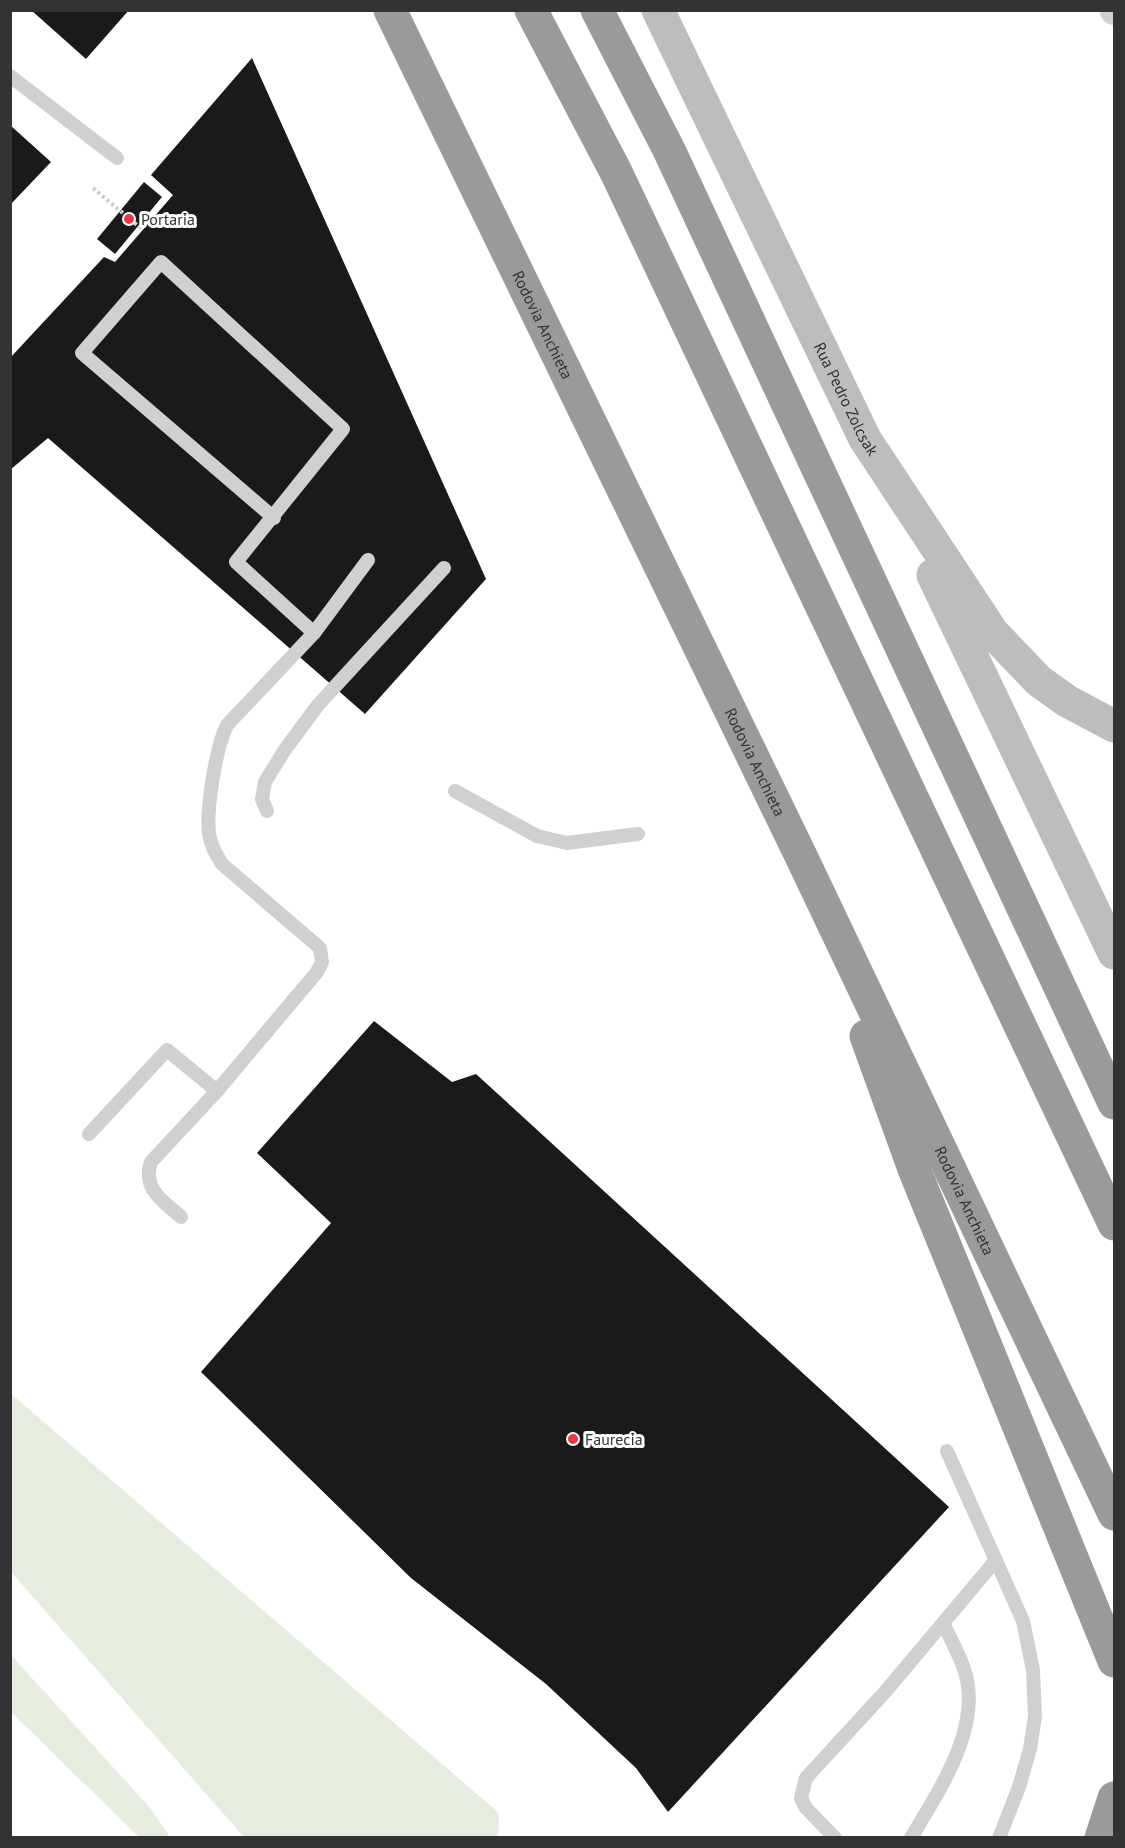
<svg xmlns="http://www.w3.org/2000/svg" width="1125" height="1848" viewBox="0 0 1125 1848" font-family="'PT Sans',sans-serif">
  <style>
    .green { fill: #e6ecdf }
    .building { fill: #1a1a1a }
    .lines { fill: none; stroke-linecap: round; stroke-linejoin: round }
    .path { stroke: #cdcdcd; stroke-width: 4; stroke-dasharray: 3 3; stroke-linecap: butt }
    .service { stroke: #d0d0d0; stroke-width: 14 }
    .minor { stroke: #d0d0d0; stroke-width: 28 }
    .secondary { stroke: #bdbdbd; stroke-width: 33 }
    .motorway { stroke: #9a9a9a; stroke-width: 33 }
    .poi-dot { fill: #e63946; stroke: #fff; stroke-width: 2 }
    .labels { text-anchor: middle; stroke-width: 6; stroke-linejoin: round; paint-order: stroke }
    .poi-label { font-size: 16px; fill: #333; stroke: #fff; text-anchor: start }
    .street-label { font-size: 16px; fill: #333; stroke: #fff }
  </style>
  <rect width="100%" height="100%" fill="#fff"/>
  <g class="green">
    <polygon points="10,1393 499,1813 498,1837 244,1837 11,1572"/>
    <polygon points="10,1654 151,1809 170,1837 139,1837 11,1712"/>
  </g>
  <g class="building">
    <polygon points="31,10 129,10 86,59"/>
    <polygon points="252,58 486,579 365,714 48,438 10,470 10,358 104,257 115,262 173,195 151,175"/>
    <polygon points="10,125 51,162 10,205"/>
    <polygon points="144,182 162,197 115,254 97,239"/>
    <polygon points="374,1021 452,1082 476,1074 949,1507 668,1812 636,1768 546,1684 411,1578 201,1372 331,1223 257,1153"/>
  </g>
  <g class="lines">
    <polyline class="path" points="93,188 143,230"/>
    <g class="service">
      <polyline points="10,76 117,158"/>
      <polyline points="314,633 368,560"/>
      <polyline points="455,791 537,836 567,843 638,834"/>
      <polyline points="267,811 262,799 265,782 284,751 318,705 444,568"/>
      <path d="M89,1134l78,-84 50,41 100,-119 5,-10 -2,-14 -98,-84c-6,-10 -11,-18 -13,-30 -3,-25 7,-87 18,-109l87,-92 -78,-71 107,-133 -182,-167 -79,91 192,165"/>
      <path d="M181,1217c-19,-17 -39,-28 -30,-55l66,-71"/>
      <polyline points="947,1451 1023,1621 1033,1670 1035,1716 1030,1749 1019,1787 999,1838"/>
      <polyline points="835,1838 806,1808 801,1798 806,1778 885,1692 996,1560"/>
      <path d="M911,1838c27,-46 73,-112 53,-169 -5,-15 -14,-31 -21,-46"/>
    </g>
    <polyline class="minor" points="1114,10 1114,11"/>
    <g class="secondary">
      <path id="s1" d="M658,10l207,429 128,194 46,48 28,20 47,25"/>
      <polyline points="933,575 1114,953"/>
    </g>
    <g class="motorway">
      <path id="s2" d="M390,10l410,844 314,660"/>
      <polyline points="531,10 616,172 1114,1224"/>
      <polyline points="597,10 669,150 1114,1103"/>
      <polyline points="866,1036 914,1169 1114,1661"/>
      <polyline points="1101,1838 1114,1798"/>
    </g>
  </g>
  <g class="poi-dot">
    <circle cx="129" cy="219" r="6"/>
    <circle cx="573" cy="1439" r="6"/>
  </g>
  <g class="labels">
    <g class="poi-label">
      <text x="141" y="225">Portaria</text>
      <text x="585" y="1445">Faurecia</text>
    </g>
    <g class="street-label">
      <text dy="6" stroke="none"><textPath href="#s2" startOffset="350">Rodovia Anchieta</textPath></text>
      <text dy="6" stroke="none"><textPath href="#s1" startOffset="432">Rua Pedro Zolcsak</textPath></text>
      <text dy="6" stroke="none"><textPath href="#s2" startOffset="836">Rodovia Anchieta</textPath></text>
      <text dy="6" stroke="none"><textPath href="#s2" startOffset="1322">Rodovia Anchieta</textPath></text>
    </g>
  </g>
  <rect width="1125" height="1848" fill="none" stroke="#333333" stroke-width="24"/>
</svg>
